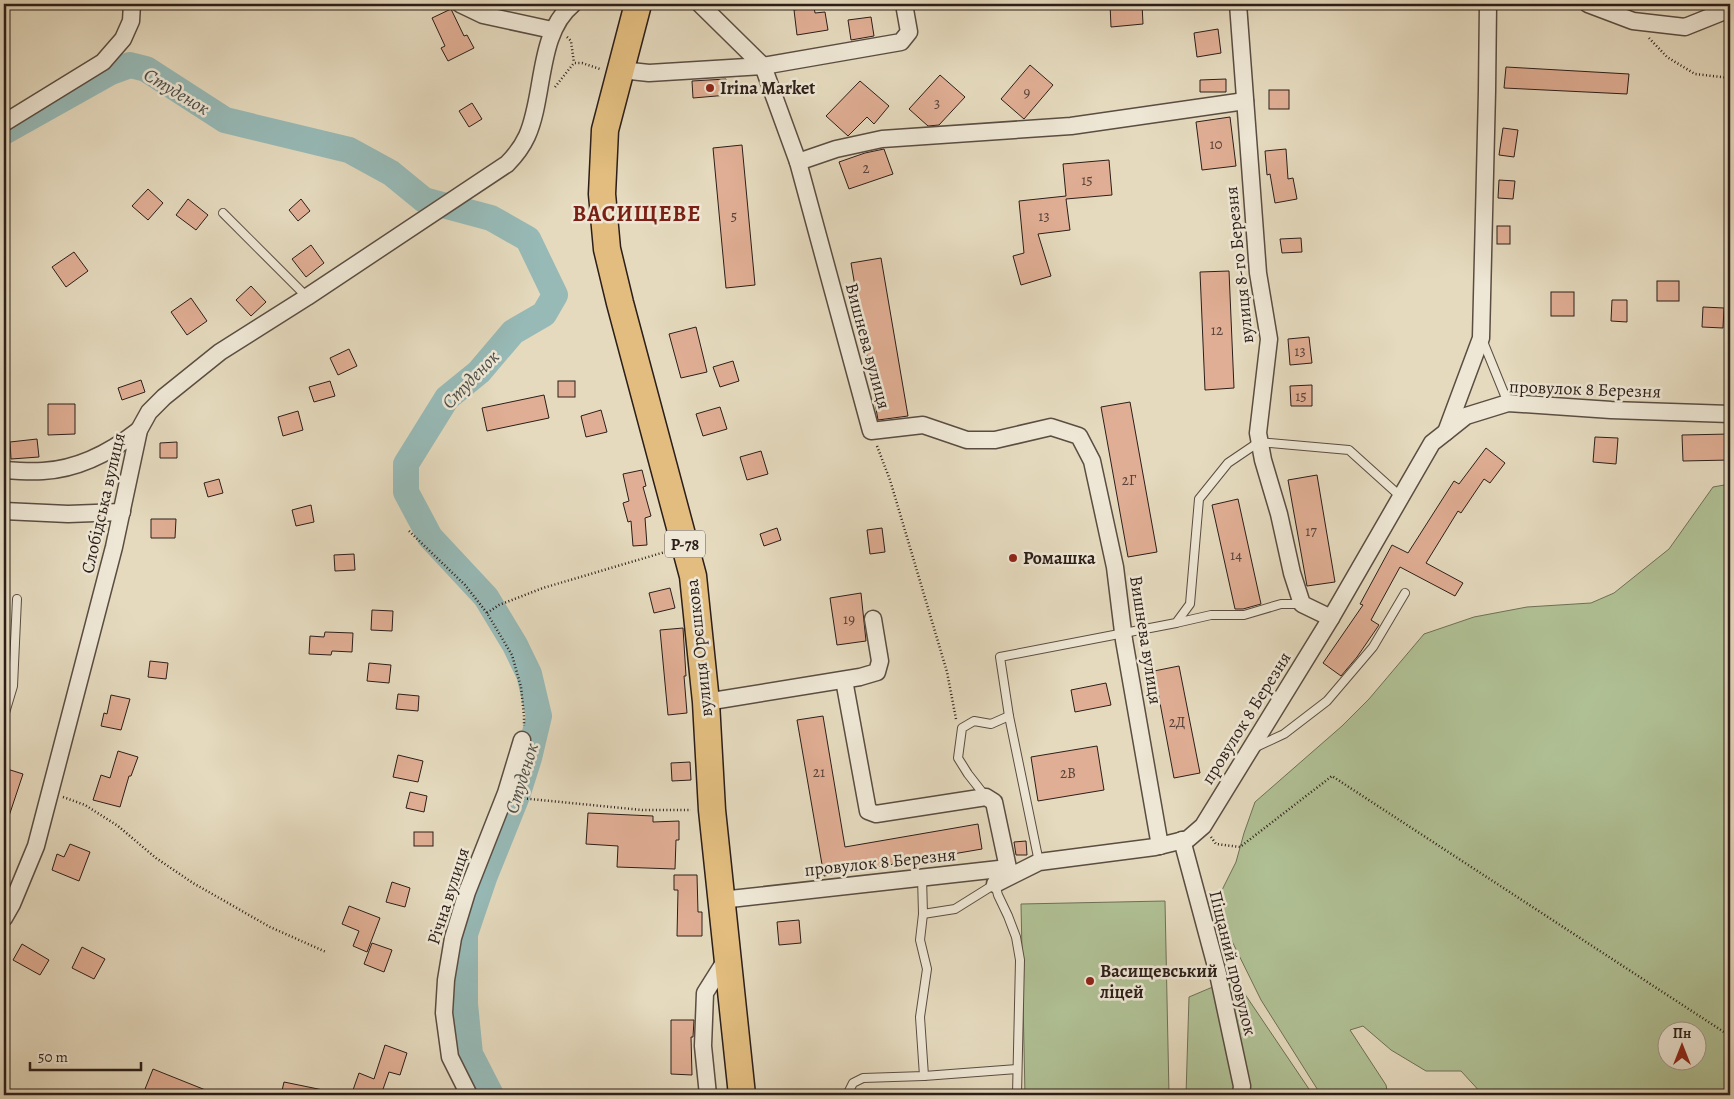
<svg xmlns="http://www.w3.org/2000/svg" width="1734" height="1099" viewBox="0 0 1734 1099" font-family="Alegreya,serif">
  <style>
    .green { fill: #b0c195; stroke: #6e7057; fill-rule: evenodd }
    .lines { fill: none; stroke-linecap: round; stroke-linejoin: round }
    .river { stroke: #97bab7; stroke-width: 26 }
    .building { fill: #e0ae94; stroke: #2c1e19 }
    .lane-casing { stroke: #5a4d42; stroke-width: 10 }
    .street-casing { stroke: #5a4d42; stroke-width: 19 }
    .primary-casing { stroke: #2c1e19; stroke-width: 29 }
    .path { stroke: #2c1e19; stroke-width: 2.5; stroke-dasharray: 1 2.5; stroke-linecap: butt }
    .lane { stroke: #eee7d5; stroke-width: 8 }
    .street { stroke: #eee7d5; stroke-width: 16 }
    .primary { stroke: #e2bd7f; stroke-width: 26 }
    .poi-dot { fill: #8f2418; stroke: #eee7d5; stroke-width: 2 }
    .labels { text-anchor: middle; stroke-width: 5; stroke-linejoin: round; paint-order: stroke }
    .number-label { font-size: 15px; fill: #594238 }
    .shield { fill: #eee7d5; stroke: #665a51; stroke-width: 1 }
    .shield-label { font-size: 16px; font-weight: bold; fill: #2c1e19 }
    .poi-label { font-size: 18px; font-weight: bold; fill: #2c1e19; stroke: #eee7d5; text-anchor: start }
    .street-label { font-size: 18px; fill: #2c1e19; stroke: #eee7d5 }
    .water-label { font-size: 19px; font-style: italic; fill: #4c4d48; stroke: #eee7d5 }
    .district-label { font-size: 22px; font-weight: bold; letter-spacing: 1px; fill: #7a1f14; stroke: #eee7d5 }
  </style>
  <rect width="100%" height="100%" fill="#e5dabe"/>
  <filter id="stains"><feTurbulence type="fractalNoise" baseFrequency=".004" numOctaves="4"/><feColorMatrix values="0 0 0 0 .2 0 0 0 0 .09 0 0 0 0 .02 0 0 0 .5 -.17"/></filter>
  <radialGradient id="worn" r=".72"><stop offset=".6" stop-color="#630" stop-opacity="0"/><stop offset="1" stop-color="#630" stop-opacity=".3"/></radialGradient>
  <g class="green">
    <path d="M1730,484v611h-247l-22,-24h-35l-35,-21 -28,-24 -13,4 36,55 2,10h-67l-60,-95 -36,-73 -5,-33 16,-32 8,-29 11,-31 87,-76 27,-27 55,-65 50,-17 53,-10 64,-4 23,-10 55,-44 44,-62zM1666,1032h30v30h-30z"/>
    <polygon points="1165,901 1169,1095 1025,1095 1021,904"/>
    <polygon points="1234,978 1313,1095 1186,1095 1189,997"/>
  </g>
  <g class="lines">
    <polyline class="river" points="4,132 111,72 130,65 146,69 225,120 349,150 391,173 424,200 491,218 528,239 555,295 544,314 513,332 479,372 447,398 406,464 406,492 430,537 486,597 515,645 529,674 539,716 529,758 517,796 484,878 465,934 465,1004 470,1054 491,1095"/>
  </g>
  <g class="building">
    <polygon points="1110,4 1142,4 1143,24 1111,27"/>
    <polygon points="814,7 815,13 825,12 828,30 797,35 794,10"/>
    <polygon points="451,9 464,36 467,35 474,48 448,61 441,48 445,46 432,18"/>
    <polygon points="871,17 874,36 851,40 848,20"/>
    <polygon points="1218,29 1221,53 1197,57 1194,33"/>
    <polygon points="1030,65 1053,85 1024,119 1001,99"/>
    <polygon points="1506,67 1629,74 1627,94 1504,88"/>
    <polygon points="940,75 965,97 939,125 928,126 909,109"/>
    <polygon points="726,79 728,95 693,98 692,81"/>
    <polygon points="1226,79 1226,92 1200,92 1200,80"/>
    <polygon points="860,81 889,106 874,124 867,117 848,136 826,116"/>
    <rect x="1269" y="90" width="20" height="19"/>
    <polygon points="472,103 482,119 469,127 459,111"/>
    <polygon points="1230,117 1236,166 1202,170 1196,122"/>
    <polygon points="1503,128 1518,130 1514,157 1499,155"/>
    <polygon points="742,145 755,285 726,288 713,148"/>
    <polygon points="884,149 893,174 849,189 839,162 865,153"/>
    <polygon points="1286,149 1288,179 1293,178 1297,199 1275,203 1270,174 1267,175 1265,151"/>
    <polygon points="1109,160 1112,195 1066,199 1070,230 1038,234 1051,276 1021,285 1013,256 1024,253 1019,201 1066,196 1063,164"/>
    <polygon points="1499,180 1515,181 1513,199 1498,198"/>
    <polygon points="148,189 163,203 148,220 132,206"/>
    <polygon points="188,199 208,215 196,230 176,215"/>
    <polygon points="301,199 310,211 298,221 289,210"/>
    <rect x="1497" y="226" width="13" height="18"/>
    <polygon points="1301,238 1302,252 1282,253 1280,239"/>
    <polygon points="311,245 324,263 306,277 292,259"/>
    <polygon points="74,252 88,271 66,287 52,267"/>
    <polygon points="881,258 908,416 878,420 851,263"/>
    <polygon points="1229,271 1234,388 1205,390 1200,272"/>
    <rect x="1657" y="281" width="22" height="20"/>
    <polygon points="251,286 266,302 251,316 236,300"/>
    <rect x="1551" y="292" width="23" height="24"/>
    <polygon points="191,298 207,321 187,335 171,312"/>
    <polygon points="1612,300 1627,300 1627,322 1611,321"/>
    <polygon points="1703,307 1724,308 1723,328 1702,327"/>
    <polygon points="696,327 707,372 681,378 669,334"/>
    <polygon points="1309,337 1312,363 1290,365 1288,339"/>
    <polygon points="349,349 357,366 338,375 330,358"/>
    <polygon points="733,361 739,381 720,387 713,367"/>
    <polygon points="141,380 145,392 122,400 118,388"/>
    <polygon points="330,381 335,396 314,402 309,387"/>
    <rect x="558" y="381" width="17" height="16"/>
    <polygon points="1312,385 1312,406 1291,406 1290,386"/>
    <polygon points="544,395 549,418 487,431 482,408"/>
    <polygon points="1130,402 1157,552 1128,557 1101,407"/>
    <polygon points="48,404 75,404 75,434 48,435"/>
    <polygon points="720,407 727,429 703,436 696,414"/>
    <polygon points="601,410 607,432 586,437 581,416"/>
    <polygon points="298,411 303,430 283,436 278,417"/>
    <polygon points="1730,434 1730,460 1683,461 1682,435"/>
    <polygon points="1595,437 1618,438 1616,464 1593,462"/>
    <polygon points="37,439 39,457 11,459 10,442"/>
    <polygon points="177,442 177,458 160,458 160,443"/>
    <polygon points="1486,448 1505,463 1490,483 1484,479 1461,513 1458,511 1426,563 1463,583 1455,596 1400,567 1371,620 1379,625 1357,657 1341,676 1323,663 1363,605 1360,604 1392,545 1408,553 1454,481 1459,484"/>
    <polygon points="761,451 768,474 747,480 740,457"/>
    <polygon points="642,470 646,486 643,487 651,516 645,518 647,545 633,546 631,521 628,522 623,503 629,501 623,474"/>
    <polygon points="1317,475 1335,582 1307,586 1288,480"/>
    <polygon points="219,479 223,493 208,497 204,483"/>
    <polygon points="1238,499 1261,604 1243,609 1235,609 1212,505"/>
    <polygon points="311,505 314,522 296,526 292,510"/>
    <polygon points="151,519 176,519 175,538 151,538"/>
    <polygon points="777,528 781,540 764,546 760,534"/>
    <polygon points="882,528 885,552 870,554 867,530"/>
    <polygon points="354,554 355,570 335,571 334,555"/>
    <polygon points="670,588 675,608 654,613 649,593"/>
    <polygon points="861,593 866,641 837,645 830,598"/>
    <polygon points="372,610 393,611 392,631 371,630"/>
    <polygon points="683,628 686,676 684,676 687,713 668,715 660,630"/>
    <polygon points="325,632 353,633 352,652 332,651 331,655 309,654 310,636 324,637"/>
    <polygon points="150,661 168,663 166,679 148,677"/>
    <polygon points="369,663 391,665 389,683 367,681"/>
    <polygon points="1179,666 1200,773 1174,778 1154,671"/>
    <polygon points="1106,683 1111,705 1075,712 1071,690"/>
    <polygon points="398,694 419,696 418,711 396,709"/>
    <polygon points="111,695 130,699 121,730 101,726 104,713 107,714"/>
    <polygon points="823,716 845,847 978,824 982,849 824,876 797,720"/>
    <polygon points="1097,746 1104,790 1038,801 1031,757"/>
    <polygon points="118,751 138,757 131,776 129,776 120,807 93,800 101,775 110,778"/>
    <polygon points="398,755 423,761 418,782 393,777"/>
    <polygon points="690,762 691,780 672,781 671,763"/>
    <polygon points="4,768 23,774 6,825 4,824"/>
    <polygon points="410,792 427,796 424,812 406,808"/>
    <polygon points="588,813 653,816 653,822 679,821 679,840 676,840 675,869 617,867 618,846 586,844"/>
    <rect x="414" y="832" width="19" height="14"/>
    <polygon points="1026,841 1027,855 1016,855 1014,842"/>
    <polygon points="70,844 90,852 79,881 52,870 57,854 64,857"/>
    <polygon points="674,875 697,875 698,912 702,912 702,936 677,936 678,890 674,890"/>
    <polygon points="392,882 410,888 405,907 386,902"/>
    <polygon points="349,906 380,918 367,952 353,946 359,931 342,924"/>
    <polygon points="799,920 801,943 779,945 777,922"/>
    <polygon points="372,943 392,950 384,972 364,964"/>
    <polygon points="22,944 49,960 40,975 13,960"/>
    <polygon points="82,947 105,959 94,979 72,968"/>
    <polygon points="671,1020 694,1020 693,1037 691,1037 692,1075 671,1074"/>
    <polygon points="385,1045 407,1053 400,1075 389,1072 381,1095 367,1095 353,1090 359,1073 374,1079"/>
    <polygon points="153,1069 218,1095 161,1095 145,1089"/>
    <polygon points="284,1082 323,1090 322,1095 281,1095"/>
  </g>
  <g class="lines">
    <g class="lane-casing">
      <g id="lane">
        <polyline points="223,213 307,297"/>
        <polyline points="1482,339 1508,403"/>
        <polyline points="1176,623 1211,615 1244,615 1281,604 1302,604"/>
        <polyline points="4,716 13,686 17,599"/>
        <polyline points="1254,748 1284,734 1327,701 1373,647 1405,593"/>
        <polyline points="986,797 968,774 958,758 962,728 974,721 991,724 1009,716"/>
        <polyline points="1039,862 1009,716 1000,657 1176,623 1190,604 1199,499 1228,463 1259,442 1349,450 1400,496"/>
        <polyline points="923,914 955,909 995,884 998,895 1008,916 1016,937 1020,960 1017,1095"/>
        <polyline points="924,1076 1017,1069"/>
        <polyline points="847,1095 853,1083 863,1078 924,1076 920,1017 927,969 920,940 923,914 922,877"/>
      </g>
    </g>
    <g class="street-casing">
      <g id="street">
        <polyline points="460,4 483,15 552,30"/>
        <polyline points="700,4 763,66 798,162 871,431 923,425 967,440 995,440 1051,427 1079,436 1092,461 1115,567 1124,640 1160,846"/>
        <polyline points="1238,4 1258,273 1269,339 1258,433 1263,460 1279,514 1292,573 1302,604 1331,618"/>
        <polyline points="1588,4 1633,21 1685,27 1730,9"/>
        <polyline points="621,70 649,73 763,66 901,42 909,32 904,4"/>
        <polyline points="4,123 103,62 123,39 131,21 132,4"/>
        <polyline points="798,162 836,149 882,139 1071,126 1245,101"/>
        <polyline points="1446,432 1481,338 1487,91 1488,4"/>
        <path d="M4,470c13,1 26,2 39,1 37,-2 68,-19 96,-41"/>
        <polyline points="4,511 68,514 122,512"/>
        <polyline points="844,680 868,811 876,814 986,797 994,802 1008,868"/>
        <polyline points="706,702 860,677 877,672 880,661 873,619"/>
        <polyline points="1182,840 1218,974 1242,1086 1241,1095"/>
        <polyline points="721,900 1008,868 995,884 1039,862 1155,847 1188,839 1203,826 1331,618 1432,443 1446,432 1466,416 1508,403 1611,410 1730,414"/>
        <path d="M4,918l8,-14 24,-58 78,-299 25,-117 10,-18 15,-15 56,-45 87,-55 200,-133c8,-8 15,-17 20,-28 18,-40 10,-103 46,-132"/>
        <polyline points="469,1095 450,1057 444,1013 446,980 453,938 467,892 506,793 522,740"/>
        <polyline points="708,1095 703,1046 705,993 727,958"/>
      </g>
    </g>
    <g class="primary-casing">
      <polyline id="primary" points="638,4 605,130 602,194 607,249 620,303 693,576 706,702 712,810 742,1095"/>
    </g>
    <g class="path">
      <polyline points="567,37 571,41 574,63"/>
      <polyline points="1649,38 1667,57 1695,74 1730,78"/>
      <polyline points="555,87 574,63 582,63 600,69"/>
      <polyline points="877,446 890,480 947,672 956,719"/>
      <polyline points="409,531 465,585 487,613 512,655 521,687 524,716 524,726"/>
      <polyline points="487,613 499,605 543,588 665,552"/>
      <polyline points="63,797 85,805 118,826 156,858 193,883 270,927 326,952"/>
      <polyline points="520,798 642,810 691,810"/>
      <polyline points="1211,837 1216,844 1240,847 1332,776 1730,1036"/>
    </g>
    <use href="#lane" class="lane"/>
    <use href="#street" class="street"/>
    <use href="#primary" class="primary"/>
  </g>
  <g class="poi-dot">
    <circle cx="710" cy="88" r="5"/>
    <circle cx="1013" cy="558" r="5"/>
    <circle cx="1090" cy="981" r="5"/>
  </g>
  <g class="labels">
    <g class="number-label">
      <text x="1027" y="97">9</text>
      <text x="937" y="108">3</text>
      <text x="1216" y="149">10</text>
      <text x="866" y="173">2</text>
      <text x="1087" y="185">15</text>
      <text x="734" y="221">5</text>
      <text x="1044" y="221">13</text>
      <text x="1217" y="335">12</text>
      <text x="1300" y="356">13</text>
      <text x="1301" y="401">15</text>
      <text x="1129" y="485">2Г</text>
      <text x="1311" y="536">17</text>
      <text x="1236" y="560">14</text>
      <text x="849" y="624">19</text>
      <text x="1177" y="727">2Д</text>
      <text x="819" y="777">21</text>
      <text x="1068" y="778">2В</text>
    </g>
    <rect class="shield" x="665" y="530.5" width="40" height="27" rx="4"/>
    <g class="shield-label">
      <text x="685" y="550">Р-78</text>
    </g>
    <g class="poi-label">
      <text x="720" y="94">Irina Market</text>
      <text x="1023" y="564">Ромашка</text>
      <text x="1100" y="977">Васищевський<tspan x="1100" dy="21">ліцей</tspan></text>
    </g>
    <g class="street-label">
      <text transform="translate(1239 265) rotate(-96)" y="6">вулиця 8-го Березня</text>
      <text transform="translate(868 346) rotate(75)" y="6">Вишнева вулиця</text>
      <text transform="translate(1585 389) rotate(2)" y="6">провулок 8 Березня</text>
      <text transform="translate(103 503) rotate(-77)" y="6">Слобідська вулиця</text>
      <text transform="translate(1146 640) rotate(81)" y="6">Вишнева вулиця</text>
      <text transform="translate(699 648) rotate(-96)" y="6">вулиця Орєшкова</text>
      <text transform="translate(1246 718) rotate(-58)" y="6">провулок 8 Березня</text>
      <text transform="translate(880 862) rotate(-6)" y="6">провулок 8 Березня</text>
      <text transform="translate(448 896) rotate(-72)" y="6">Річна вулиця</text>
      <text transform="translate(1233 963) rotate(76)" y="6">Піщаний провулок</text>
    </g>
    <g class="water-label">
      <text transform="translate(177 91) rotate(31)" y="7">Студенок</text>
      <text transform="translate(470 379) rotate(-46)" y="7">Студенок</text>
      <text transform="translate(521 778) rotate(-73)" y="7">Студенок</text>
    </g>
    <g class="district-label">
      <text x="637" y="221">ВАСИЩЕВЕ</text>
    </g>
  </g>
  <rect width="1734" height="1099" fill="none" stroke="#e5dabe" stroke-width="20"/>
  <rect x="5" y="5" width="1724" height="1089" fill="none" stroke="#2c1e19" stroke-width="2.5"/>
  <rect x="10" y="10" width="1714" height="1079" fill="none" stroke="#2c1e19"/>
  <g transform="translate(1682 1046)"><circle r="24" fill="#eee7d5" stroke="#a0978a"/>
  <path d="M0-4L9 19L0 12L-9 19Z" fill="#8f2418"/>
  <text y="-8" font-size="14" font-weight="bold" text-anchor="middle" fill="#2c1e19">Пн</text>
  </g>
  <path d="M30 1062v8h111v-8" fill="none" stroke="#2c1e19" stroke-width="2.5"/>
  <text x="38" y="1062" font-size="15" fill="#2c1e19" stroke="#eee7d5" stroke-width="4" paint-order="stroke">50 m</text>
  <rect width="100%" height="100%" filter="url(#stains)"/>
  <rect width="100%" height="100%" fill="url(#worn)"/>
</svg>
